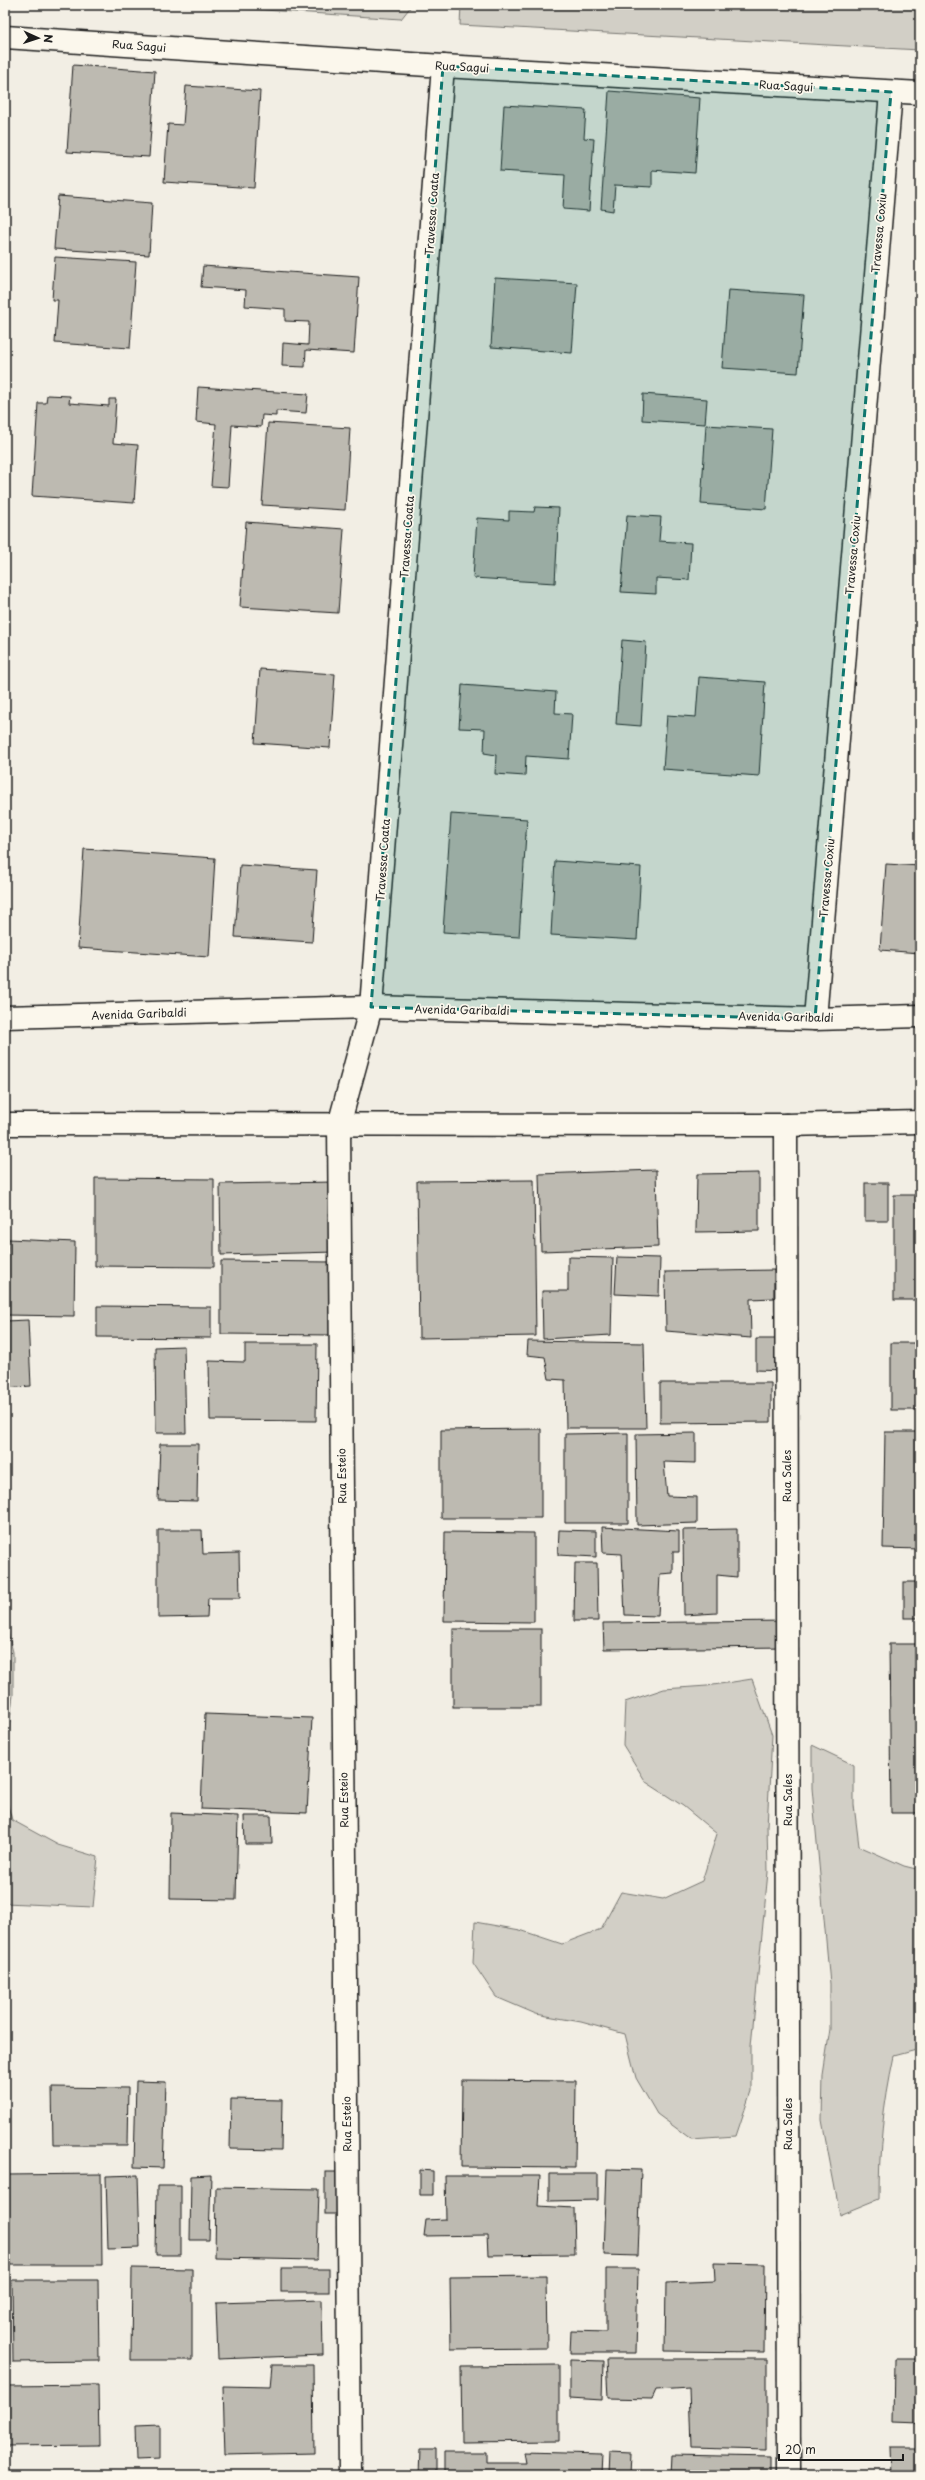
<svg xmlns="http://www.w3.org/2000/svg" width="925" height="2480" viewBox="0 0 925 2480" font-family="'Playpen Sans',sans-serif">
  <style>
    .green { fill: #d2cfc6; stroke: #777671 }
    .building { fill: #bdbab1; stroke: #1c1c1c }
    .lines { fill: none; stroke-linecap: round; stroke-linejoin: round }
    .street-casing { stroke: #1c1c1c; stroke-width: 25 }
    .secondary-casing { stroke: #1c1c1c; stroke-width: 25 }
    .street { stroke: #fbf7ec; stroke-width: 22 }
    .secondary { stroke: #fbf7ec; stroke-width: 22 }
    .marked { fill: #0f766e; fill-opacity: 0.2; stroke: #0f766e; stroke-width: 3; stroke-dasharray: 8 5; stroke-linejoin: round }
    .labels { text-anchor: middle; stroke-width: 3.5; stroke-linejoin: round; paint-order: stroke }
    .street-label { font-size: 11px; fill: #1c1c1c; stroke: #fbf7ec }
  </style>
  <rect width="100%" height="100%" fill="#f2eee4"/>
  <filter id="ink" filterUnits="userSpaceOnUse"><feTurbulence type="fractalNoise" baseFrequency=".025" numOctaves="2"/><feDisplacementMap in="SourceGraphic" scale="8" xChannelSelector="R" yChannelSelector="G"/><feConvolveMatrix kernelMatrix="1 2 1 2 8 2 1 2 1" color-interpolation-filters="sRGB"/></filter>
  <g filter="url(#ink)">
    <g class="green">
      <polygon points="188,5 412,5 401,19"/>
      <polygon points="461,5 920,5 920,50 460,25"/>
      <polygon points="5,1621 13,1652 13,1695 5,1761"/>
      <polygon points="752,1679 772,1735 767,1826 768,1872 751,2046 751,2091 736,2136 691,2139 657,2114 636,2078 625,2034 581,2022 536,2014 496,1997 473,1963 475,1922 520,1930 562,1944 601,1929 621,1892 663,1899 702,1881 717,1834 683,1806 646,1782 623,1745 625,1702 664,1689 707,1686"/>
      <path d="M812,1745l42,20v40l5,41 45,20 16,4v179l-26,7c-11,51 -15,91 -15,143l-39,16 -18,-95 1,-45 7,-46v-45l-18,-196z"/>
      <polygon points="5,1795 12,1820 58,1845 98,1857 93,1907 5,1903"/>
    </g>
    <g class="building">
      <polygon points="73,65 155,71 149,157 67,152"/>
      <polygon points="186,86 260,91 254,188 164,182 168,124 183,125"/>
      <polygon points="609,91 700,98 695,173 652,170 652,187 615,185 613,211 601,209"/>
      <polygon points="504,105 586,110 584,138 594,139 589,211 563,209 565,175 500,171"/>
      <polygon points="58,196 152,203 149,255 54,249"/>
      <polygon points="55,257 136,262 130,348 55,343 58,300 52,300"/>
      <polygon points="203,266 359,277 354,353 306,350 305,367 282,366 283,343 308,345 309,322 285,321 285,309 245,306 246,290 201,287"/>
      <polygon points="495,278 577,283 572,353 491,347"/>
      <polygon points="728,290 804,295 798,373 722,368"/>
      <polygon points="198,387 308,394 306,413 276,411 276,416 262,415 261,427 232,425 228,487 211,486 216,424 196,422"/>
      <polygon points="643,394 707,399 705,424 642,420"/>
      <polygon points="47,395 70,396 69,403 109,406 109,399 116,399 113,443 138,445 134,503 32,496 38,403 46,403"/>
      <polygon points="268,423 350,428 345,510 262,505"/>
      <polygon points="706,425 772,429 766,509 701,504"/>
      <polygon points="535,507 559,508 555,583 473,578 477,518 509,520 509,511 534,512"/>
      <polygon points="627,515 661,517 659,541 691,543 689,580 656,578 656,594 621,592"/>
      <polygon points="246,522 344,529 338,613 240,607"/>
      <polygon points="920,574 920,619 917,619"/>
      <polygon points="622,640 646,642 641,726 616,724"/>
      <polygon points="260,669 335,674 330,748 255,743"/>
      <polygon points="699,677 765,682 759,776 663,769 667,715 696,717"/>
      <polygon points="462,685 556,692 555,713 572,714 569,759 526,756 525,776 495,774 496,755 484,753 485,729 459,728"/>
      <polygon points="451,814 527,819 519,937 443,932"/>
      <polygon points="84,849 215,858 209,957 78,948"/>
      <polygon points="555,861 641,867 637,940 551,935"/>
      <polygon points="886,864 920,866 920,953 880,950"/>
      <polygon points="240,865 317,870 312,942 235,937"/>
      <polygon points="656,1170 658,1247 541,1251 539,1174"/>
      <polygon points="759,1173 759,1231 696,1232 697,1174"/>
      <polygon points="95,1178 214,1179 214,1267 95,1266"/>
      <polygon points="534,1180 536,1336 419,1338 417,1181"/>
      <polygon points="334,1182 335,1252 221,1255 220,1184"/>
      <rect x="865" y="1183" width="23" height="38"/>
      <rect x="894" y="1195" width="26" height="105"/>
      <polygon points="8,1239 75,1242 74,1316 5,1315"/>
      <polygon points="568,1257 613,1258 611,1335 543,1339 542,1291 568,1291"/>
      <polygon points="617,1257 660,1258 659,1296 615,1294"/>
      <polygon points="221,1261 333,1262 334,1335 221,1334"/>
      <polygon points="774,1270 774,1298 750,1299 751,1338 666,1331 665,1272"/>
      <polygon points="97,1306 211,1307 211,1338 97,1337"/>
      <polygon points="28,1320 31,1386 5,1388 5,1321"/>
      <polygon points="756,1339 784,1339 784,1371 756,1370"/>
      <polygon points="528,1341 644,1343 646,1428 566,1428 565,1380 549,1379 545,1357 527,1355"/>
      <rect x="891" y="1343" width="29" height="67"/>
      <polygon points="245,1344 317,1344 316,1421 210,1420 209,1361 245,1362"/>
      <polygon points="184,1346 186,1433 156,1433 155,1347"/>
      <polygon points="660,1383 771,1383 771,1422 660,1423"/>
      <polygon points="541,1429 541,1518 441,1518 441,1430"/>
      <polygon points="885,1432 920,1432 920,1549 883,1548"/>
      <polygon points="628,1433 628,1523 565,1523 565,1434"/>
      <polygon points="696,1433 696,1463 664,1462 667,1496 697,1497 697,1523 637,1525 636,1434"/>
      <polygon points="160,1444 198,1444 197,1501 158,1500"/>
      <polygon points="602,1527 679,1531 679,1552 673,1552 673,1573 660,1574 658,1616 625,1615 622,1554 603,1553"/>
      <polygon points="737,1529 737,1577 717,1575 717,1613 684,1615 683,1530"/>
      <polygon points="158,1530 202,1530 203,1554 239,1553 240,1598 208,1598 207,1617 158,1618"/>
      <polygon points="559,1530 596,1531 596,1557 558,1555"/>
      <polygon points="445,1532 534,1533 534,1622 444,1621"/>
      <polygon points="575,1563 597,1563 598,1621 574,1621"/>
      <rect x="904" y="1582" width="16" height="36"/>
      <polygon points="787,1621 787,1647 604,1649 603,1623"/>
      <rect x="453" y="1629" width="88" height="78"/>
      <polygon points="889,1644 920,1644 920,1813 891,1813"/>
      <polygon points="205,1714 312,1718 307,1813 201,1809"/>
      <polygon points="171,1813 238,1816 236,1900 170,1899"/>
      <polygon points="244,1816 271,1816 272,1844 245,1844"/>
      <polygon points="462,2080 576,2081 575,2168 461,2167"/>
      <polygon points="136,2081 166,2082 163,2168 134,2167"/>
      <polygon points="52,2087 128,2088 127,2145 53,2145"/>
      <polygon points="231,2099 282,2100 281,2150 230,2149"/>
      <polygon points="607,2169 641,2170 638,2256 604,2255"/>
      <polygon points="420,2170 433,2171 433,2195 420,2195"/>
      <rect x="325" y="2172" width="13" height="42"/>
      <polygon points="101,2174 102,2265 5,2265 5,2175"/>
      <polygon points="549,2174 598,2174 598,2200 549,2201"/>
      <polygon points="138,2175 140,2248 108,2249 106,2176"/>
      <polygon points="211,2175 209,2240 190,2240 191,2176"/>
      <polygon points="445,2176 540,2176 538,2206 574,2208 575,2254 488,2255 487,2235 424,2236 426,2220 446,2219"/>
      <polygon points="157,2186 181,2186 181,2255 156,2255"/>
      <polygon points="216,2187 319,2189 317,2260 215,2258"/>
      <polygon points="714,2263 765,2264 764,2352 665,2351 666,2283 715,2281"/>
      <polygon points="132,2268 192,2269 192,2360 131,2360"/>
      <rect x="281" y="2269" width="48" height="23"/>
      <polygon points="606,2269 638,2269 636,2353 570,2353 571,2331 606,2332"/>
      <polygon points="546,2276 547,2348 451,2349 450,2277"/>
      <polygon points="12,2280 98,2280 99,2361 13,2362"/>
      <polygon points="322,2300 323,2355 218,2359 216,2303"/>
      <polygon points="606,2359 767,2359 767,2450 691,2448 689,2388 656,2390 652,2399 608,2398"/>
      <polygon points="895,2359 920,2359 920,2424 894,2423"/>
      <polygon points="570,2360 603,2361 602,2400 570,2398"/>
      <polygon points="272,2365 313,2365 314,2453 225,2455 223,2386 270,2387"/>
      <polygon points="559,2365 559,2441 462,2442 461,2366"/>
      <polygon points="98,2385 99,2445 5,2446 5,2386"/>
      <polygon points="160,2425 160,2459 136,2460 135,2426"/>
      <polygon points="890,2448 920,2448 920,2475 891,2475"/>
      <polygon points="420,2450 436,2450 436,2475 419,2475"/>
      <polygon points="444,2452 486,2452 486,2463 526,2463 524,2452 603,2454 602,2475 444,2475"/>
      <polygon points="610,2452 632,2453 631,2475 609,2475"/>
      <polygon points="672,2455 772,2457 772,2475 671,2475"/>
    </g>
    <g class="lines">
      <g class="street-casing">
        <g id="street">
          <polyline points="5,37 443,66 920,93"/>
          <polyline points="815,1019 891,92"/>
          <polyline points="786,1125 789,2475"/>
          <polyline points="350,2475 339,1125 371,1007 443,66"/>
        </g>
      </g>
      <g class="secondary-casing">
        <g id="secondary">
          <polyline points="5,1017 371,1007 815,1019 920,1016"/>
          <polyline points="5,1124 786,1125 920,1122"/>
        </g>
      </g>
      <use href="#street" class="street"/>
      <use href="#secondary" class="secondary"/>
    </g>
  </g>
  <path class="marked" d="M443,66l448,26 -76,927 -444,-12z"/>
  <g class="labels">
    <g class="street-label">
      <text transform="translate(139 46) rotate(4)" y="4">Rua Sagui</text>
      <text transform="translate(462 67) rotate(3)" y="4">Rua Sagui</text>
      <text transform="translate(786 86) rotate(3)" y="4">Rua Sagui</text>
      <text transform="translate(432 214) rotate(-86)" y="4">Travessa Coata</text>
      <text transform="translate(879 233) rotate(-85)" y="4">Travessa Coxiu</text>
      <text transform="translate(407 537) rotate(-86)" y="4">Travessa Coata</text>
      <text transform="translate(853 555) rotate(-85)" y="4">Travessa Coxiu</text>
      <text transform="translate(383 860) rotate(-86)" y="4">Travessa Coata</text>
      <text transform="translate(827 878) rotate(-85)" y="4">Travessa Coxiu</text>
      <text transform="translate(462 1010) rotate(1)" y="4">Avenida Garibaldi</text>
      <text transform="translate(139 1014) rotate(-2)" y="4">Avenida Garibaldi</text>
      <text transform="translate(786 1017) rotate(1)" y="4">Avenida Garibaldi</text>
      <text transform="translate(342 1476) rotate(-91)" y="4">Rua Esteio</text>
      <text transform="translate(787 1476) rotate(-90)" y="4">Rua Sales</text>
      <text transform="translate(344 1800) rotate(-91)" y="4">Rua Esteio</text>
      <text transform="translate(788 1800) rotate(-90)" y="4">Rua Sales</text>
      <text transform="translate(347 2124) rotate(-91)" y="4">Rua Esteio</text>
      <text transform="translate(788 2124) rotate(-90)" y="4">Rua Sales</text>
    </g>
  </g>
  <rect width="925" height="2480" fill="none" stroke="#fbf7ec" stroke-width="20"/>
  <rect x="10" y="10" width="905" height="2460" fill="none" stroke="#1c1c1c" stroke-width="1.5" filter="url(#ink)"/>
  <g transform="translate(38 38) rotate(93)" stroke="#fbf7ec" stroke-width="3" paint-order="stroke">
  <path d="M0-3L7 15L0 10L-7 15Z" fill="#1c1c1c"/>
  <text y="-6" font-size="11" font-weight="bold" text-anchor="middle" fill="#1c1c1c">N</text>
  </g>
  <path d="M779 2454v6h124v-6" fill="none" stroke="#1c1c1c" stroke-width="2"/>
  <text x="785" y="2454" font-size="12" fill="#1c1c1c" stroke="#fbf7ec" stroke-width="3" paint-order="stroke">20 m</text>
</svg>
